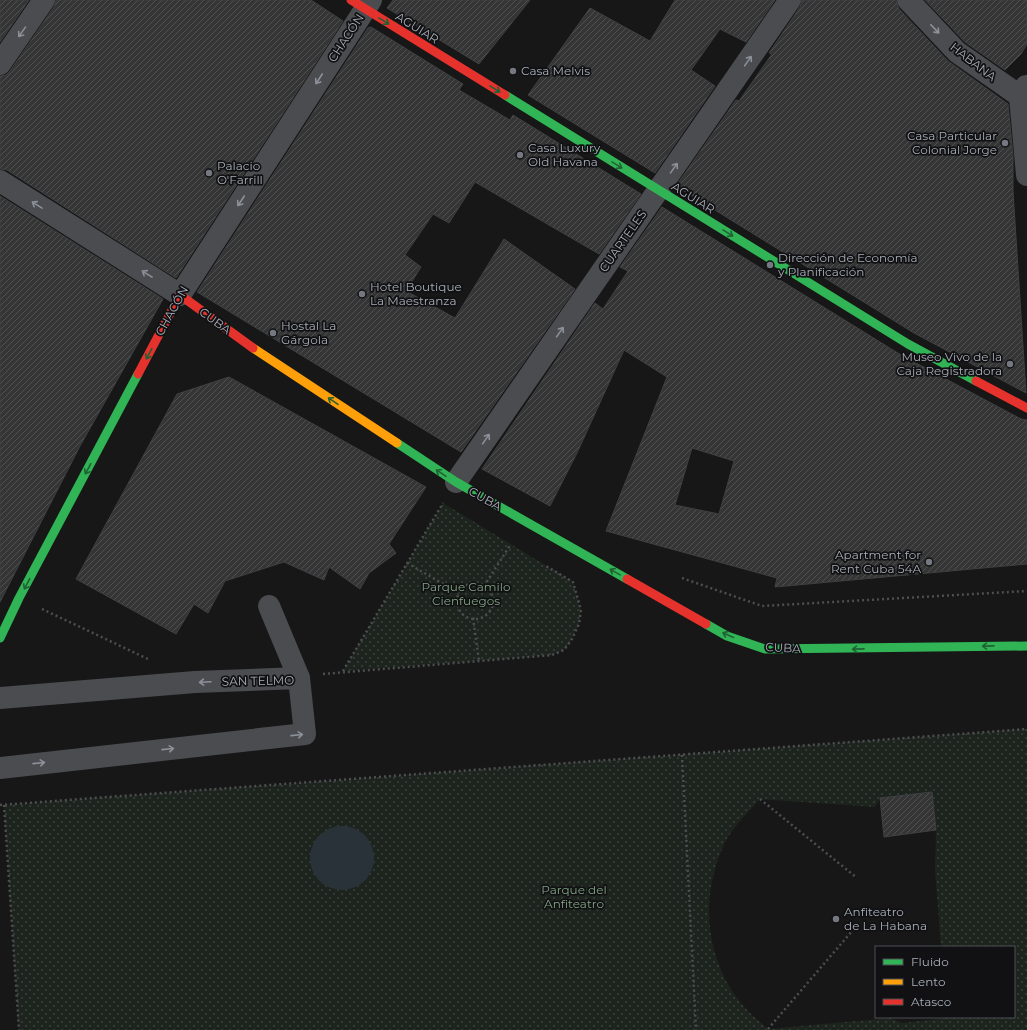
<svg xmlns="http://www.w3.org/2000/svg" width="1027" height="1030" viewBox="0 0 1027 1030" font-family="Montserrat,sans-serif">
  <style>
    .park { fill: url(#park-dots); fill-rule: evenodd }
    .water { fill: #2a3239 }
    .building { fill: url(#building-hatch); stroke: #3f4043; fill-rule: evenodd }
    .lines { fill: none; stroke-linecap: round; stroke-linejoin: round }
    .path { stroke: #4d4e52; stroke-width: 2.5; stroke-dasharray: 2 3; stroke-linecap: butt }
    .street { stroke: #4b4c50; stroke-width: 22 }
    .fast { stroke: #30b455; stroke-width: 9 }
    .slow { stroke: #ff9f0a; stroke-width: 9 }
    .jam { stroke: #e5322d; stroke-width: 9 }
    .oneway { stroke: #206234 }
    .oneway2 { stroke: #8c9099 }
    .poi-dot { fill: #757880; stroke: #111113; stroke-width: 1.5 }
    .labels { text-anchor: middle; stroke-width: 3.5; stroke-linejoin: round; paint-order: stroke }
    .street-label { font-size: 12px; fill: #a8adb8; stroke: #111113 }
    .poi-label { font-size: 12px; fill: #a8adb8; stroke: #111113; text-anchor: start }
    .park-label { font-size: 12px; fill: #7fa381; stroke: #111113 }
  </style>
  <defs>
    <pattern id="park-dots" width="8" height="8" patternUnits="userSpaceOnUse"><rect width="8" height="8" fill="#1d241e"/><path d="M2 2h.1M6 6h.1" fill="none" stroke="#3b413d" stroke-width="1.8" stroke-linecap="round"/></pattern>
    <pattern id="building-hatch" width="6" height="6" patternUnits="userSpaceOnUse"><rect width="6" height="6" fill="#353536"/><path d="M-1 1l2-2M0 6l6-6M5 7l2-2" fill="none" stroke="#4f5051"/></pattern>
  </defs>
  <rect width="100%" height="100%" fill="#171717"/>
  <g class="park">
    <polygon points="443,503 573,582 581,610 579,624 572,639 564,650 552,655 343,671"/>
    <path d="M1027,729v301h-1008l-15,-225zM932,792l4,38 -1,40 6,77h73v70h-58l-54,6 -12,-5 -122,11c-9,-8 -19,-16 -27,-26 -37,-45 -42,-112 -14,-164 9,-15 21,-27 33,-40l115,8 5,-9z"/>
  </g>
  <circle class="water" cx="342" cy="858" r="32"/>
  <g class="building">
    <polygon points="0,0 29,0 0,42"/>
    <polygon points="56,0 311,0 343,21 176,278 7,170 0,169 0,76 6,75 10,71 54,7"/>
    <polygon points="393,0 530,0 479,64 387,8"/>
    <polygon points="675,0 775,0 746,42 720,29 691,70 715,86 655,173 528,95 590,8 650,41"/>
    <polygon points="802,0 896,0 899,9 948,61 1008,104 1013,156 1013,191 1026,393 914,333 676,186 736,100 739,101 772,54 769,53 800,7"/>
    <polygon points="925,0 1027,0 1027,44 1021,54 1005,70 965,42"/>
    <polygon points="371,27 463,84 459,90 510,120 513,115 641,194 599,254 475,182 449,223 433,214 405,255 421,267 406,291 455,318 504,239 575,289 461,452 197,292 368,28"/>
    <polygon points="0,196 163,299 80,446 0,602"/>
    <path d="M662,207l239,148 120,64 6,1v144l-252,23 2,-9 -171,-47 61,-154 -43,-27 -47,103 -27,53 -68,-37 113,-166 8,6 25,-38 -8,-4zM692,448l42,13 -15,53 -44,-9z"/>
    <polygon points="229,377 426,487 389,544 396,553 369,573 360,589 329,567 324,580 284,562 225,581 208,613 194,604 176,634 76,579 177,394"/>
    <polygon points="932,792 936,830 884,837 880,798"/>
  </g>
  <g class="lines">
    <g class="path">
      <polyline points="407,563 459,593"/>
      <polyline points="682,578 762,606 1027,591"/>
      <circle cx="475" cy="601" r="18"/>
      <polyline points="484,586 511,544"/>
      <polyline points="42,609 148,659"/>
      <polyline points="473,618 479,661"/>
      <polyline points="343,671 443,503"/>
      <polyline points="323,674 552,655 564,650 572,639 579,624 581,610 573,582 546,566"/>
      <polyline points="682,755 696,1030"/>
      <polyline points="760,799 857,878"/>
      <polyline points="0,805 1027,729"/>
      <polyline points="4,805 19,1030"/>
      <polyline points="768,1029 859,923"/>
    </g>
    <g class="street">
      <polyline points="908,0 957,52 1027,101"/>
      <polyline points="0,64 44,0"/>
      <polyline points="1026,86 1020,97 1027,175"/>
      <polyline points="0,181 180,295 371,0"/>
      <polyline points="456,482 790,0"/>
      <polyline points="269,606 299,678"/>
      <polyline points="0,698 195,682 299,678 305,734 0,768"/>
    </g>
    <g class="fast">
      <polyline points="505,95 908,344 976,381"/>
      <polyline points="397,443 456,482 627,579"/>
      <polyline points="706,624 727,636 765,649 1027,646"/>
      <polyline points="0,638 19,598 138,374"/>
    </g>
    <polyline class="slow" points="253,348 397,443"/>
    <g class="jam">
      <polyline points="351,0 505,95"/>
      <polyline points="138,374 180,295 253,348"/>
      <polyline points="976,381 1027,408"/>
      <polyline points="627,579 706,624"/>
    </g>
  </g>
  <defs><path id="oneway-shaft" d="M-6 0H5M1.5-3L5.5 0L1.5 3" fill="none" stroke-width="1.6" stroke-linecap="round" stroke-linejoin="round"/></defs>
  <g class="oneway">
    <use href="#oneway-shaft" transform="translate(384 21) rotate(32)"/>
    <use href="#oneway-shaft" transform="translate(495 89) rotate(32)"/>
    <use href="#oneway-shaft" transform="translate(617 165) rotate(32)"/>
    <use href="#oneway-shaft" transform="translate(728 233) rotate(32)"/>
    <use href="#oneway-shaft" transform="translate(149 354) rotate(118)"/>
    <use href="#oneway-shaft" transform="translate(333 401) rotate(-146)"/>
    <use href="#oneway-shaft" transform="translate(88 469) rotate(118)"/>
    <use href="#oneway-shaft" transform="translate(441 473) rotate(-146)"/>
    <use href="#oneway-shaft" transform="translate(615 572) rotate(-151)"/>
    <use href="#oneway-shaft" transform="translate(27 584) rotate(118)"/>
    <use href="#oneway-shaft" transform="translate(728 635) rotate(-156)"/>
    <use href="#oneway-shaft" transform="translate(988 646) rotate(179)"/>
    <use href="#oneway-shaft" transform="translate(858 649) rotate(179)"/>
  </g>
  <g class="oneway2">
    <use href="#oneway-shaft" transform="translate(935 29) rotate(46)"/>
    <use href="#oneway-shaft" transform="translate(22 32) rotate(125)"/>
    <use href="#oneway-shaft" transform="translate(748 61) rotate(-55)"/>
    <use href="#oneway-shaft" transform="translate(319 79) rotate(123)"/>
    <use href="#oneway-shaft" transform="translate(674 168) rotate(-55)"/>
    <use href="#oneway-shaft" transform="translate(241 201) rotate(123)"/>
    <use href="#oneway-shaft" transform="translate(37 205) rotate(-148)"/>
    <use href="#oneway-shaft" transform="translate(147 274) rotate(-148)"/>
    <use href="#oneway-shaft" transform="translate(560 332) rotate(-55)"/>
    <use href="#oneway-shaft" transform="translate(486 439) rotate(-55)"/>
    <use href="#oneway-shaft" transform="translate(205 682) rotate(177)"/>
    <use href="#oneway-shaft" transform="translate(297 735) rotate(-6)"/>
    <use href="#oneway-shaft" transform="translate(168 749) rotate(-6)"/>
    <use href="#oneway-shaft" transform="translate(39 763) rotate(-6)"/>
  </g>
  <g class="poi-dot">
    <circle cx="513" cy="71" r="4"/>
    <circle cx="1005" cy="143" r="4"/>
    <circle cx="520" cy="155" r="4"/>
    <circle cx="209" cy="173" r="4"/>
    <circle cx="770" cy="265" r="4"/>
    <circle cx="362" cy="294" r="4"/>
    <circle cx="273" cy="333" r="4"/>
    <circle cx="1010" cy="364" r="4"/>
    <circle cx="929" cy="562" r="4"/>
    <circle cx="836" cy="919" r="4"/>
  </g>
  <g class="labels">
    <g class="street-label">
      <text transform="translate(417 28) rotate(32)" y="4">AGUIAR</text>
      <text transform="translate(346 38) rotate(-57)" y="4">CHACÓN</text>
      <text transform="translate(973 62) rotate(38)" y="4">HABANA</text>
      <text transform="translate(693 198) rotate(32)" y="4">AGUIAR</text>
      <text transform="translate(623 241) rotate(-55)" y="4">CUARTELES</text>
      <text transform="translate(172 311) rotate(-61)" y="4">CHACÓN</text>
      <text transform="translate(215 321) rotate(36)" y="4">CUBA</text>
      <text transform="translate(485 499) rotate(29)" y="4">CUBA</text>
      <text transform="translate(783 648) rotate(3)" y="4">CUBA</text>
      <text transform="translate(258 681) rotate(-1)" y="4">SAN TELMO</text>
    </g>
    <g class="poi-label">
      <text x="521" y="75">Casa Melvis</text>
      <text x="997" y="140" text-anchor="end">Casa Particular<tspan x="997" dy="14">Colonial Jorge</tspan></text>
      <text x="528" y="152">Casa Luxury<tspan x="528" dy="14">Old Havana</tspan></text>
      <text x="217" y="170">Palacio<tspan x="217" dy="14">O'Farrill</tspan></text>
      <text x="778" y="262">Dirección de Economía<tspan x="778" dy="14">y Planificación</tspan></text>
      <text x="370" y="291">Hotel Boutique<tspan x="370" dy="14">La Maestranza</tspan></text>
      <text x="281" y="330">Hostal La<tspan x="281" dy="14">Gárgola</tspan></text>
      <text x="1002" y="361" text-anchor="end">Museo Vivo de la<tspan x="1002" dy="14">Caja Registradora</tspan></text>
      <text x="921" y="559" text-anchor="end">Apartment for<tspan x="921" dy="14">Rent Cuba 54A</tspan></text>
      <text x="844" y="916">Anfiteatro<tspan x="844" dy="14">de La Habana</tspan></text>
    </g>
    <g class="park-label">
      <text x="466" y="591">Parque Camilo<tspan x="466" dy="14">Cienfuegos</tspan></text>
      <text x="574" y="894">Parque del<tspan x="574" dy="14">Anfiteatro</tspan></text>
    </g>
  </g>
  <rect x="875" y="946" width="140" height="72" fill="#111113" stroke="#4d4f55"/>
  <rect x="883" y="959" width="20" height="6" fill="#30b455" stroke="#4d4f55"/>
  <text x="911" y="966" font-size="12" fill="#a8adb8">Fluido</text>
  <rect x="883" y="979" width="20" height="6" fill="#ff9f0a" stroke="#4d4f55"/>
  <text x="911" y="986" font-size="12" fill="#a8adb8">Lento</text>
  <rect x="883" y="999" width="20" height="6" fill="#e5322d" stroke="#4d4f55"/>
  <text x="911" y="1006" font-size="12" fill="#a8adb8">Atasco</text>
</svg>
